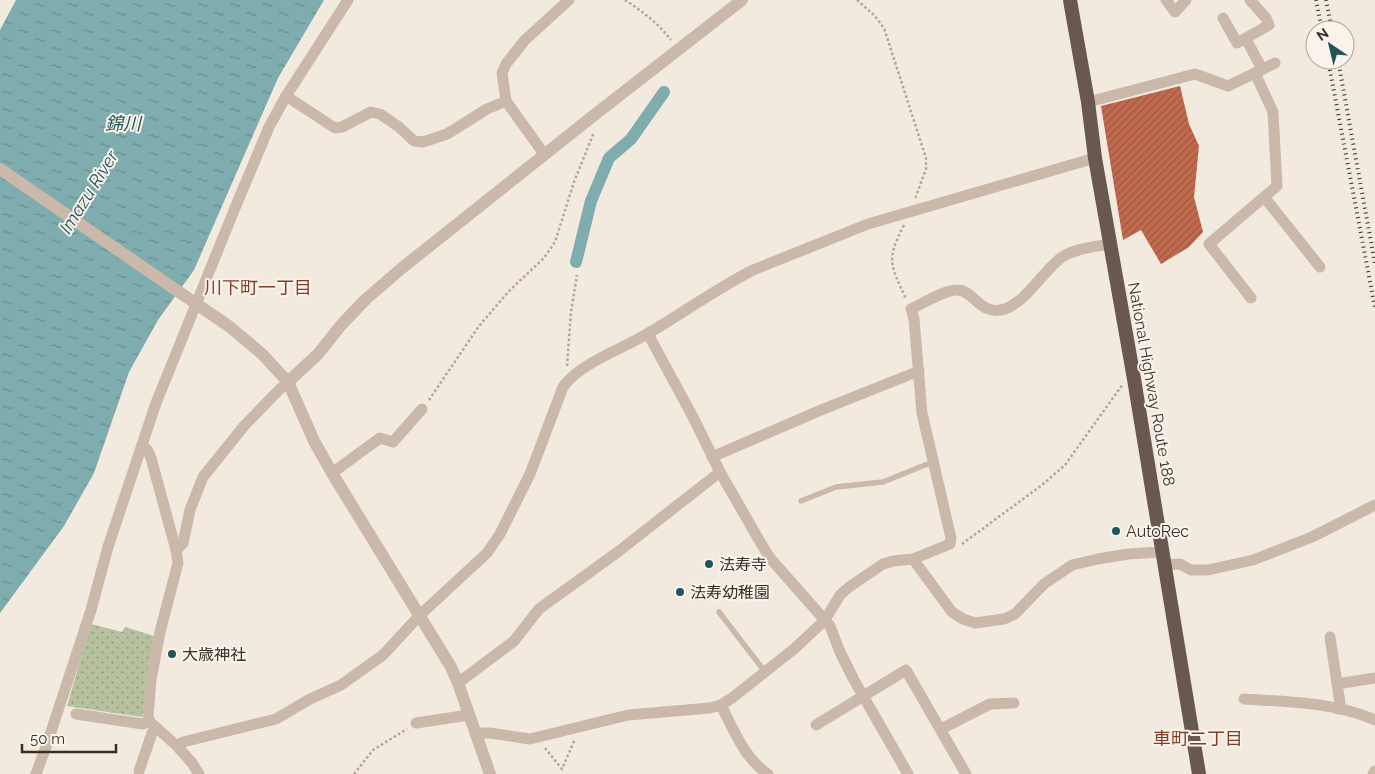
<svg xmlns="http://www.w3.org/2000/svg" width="1375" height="774" viewBox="0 0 1375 774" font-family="Raleway,'Noto Sans JP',sans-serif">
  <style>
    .grass { fill: url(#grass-dots) }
    .water { fill: url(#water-ripples) }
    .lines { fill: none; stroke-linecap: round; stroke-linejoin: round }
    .canal { stroke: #7facae; stroke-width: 12 }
    .building { fill: url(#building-hatch) }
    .path { stroke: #b6a395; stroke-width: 2.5; stroke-dasharray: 2.5 2.5; stroke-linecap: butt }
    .service { stroke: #cab9ab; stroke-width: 5.5 }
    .minor { stroke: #cab9ab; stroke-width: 11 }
    .tertiary { stroke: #cab9ab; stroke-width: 12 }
    .trunk { stroke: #68584f; stroke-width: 14 }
    .rail { stroke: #382e2a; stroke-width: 4; stroke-dasharray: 1 4; stroke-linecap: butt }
    .poi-dot { fill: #215458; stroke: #f9f3eb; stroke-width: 2 }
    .labels { text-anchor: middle; stroke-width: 4; stroke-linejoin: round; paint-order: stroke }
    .street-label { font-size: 16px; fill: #382e2a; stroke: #f9f3eb }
    .poi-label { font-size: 16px; fill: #382e2a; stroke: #f9f3eb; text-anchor: start }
    .water-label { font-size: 18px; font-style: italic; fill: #215458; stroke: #f9f3eb }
    .neighbourhood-label { font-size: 18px; fill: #833d26; stroke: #f9f3eb }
  </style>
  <defs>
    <pattern id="grass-dots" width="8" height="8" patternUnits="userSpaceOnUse" patternTransform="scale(1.25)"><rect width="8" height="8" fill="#b5c19f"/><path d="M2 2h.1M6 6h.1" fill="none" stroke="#949d82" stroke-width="1.8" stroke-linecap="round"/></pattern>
    <pattern id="water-ripples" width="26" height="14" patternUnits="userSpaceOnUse" patternTransform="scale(1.25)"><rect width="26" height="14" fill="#7facae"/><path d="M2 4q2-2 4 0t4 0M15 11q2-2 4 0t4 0" fill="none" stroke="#698c8e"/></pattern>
    <pattern id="building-hatch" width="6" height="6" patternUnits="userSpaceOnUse" patternTransform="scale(1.25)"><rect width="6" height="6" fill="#c16a4e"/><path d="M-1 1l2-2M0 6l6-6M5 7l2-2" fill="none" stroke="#9e5841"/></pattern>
  </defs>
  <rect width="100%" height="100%" fill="#f2e9df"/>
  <polygon class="grass" points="91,624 122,632 125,627 154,636 142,717 67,706"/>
  <polygon class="water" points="16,0 324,0 278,78 194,270 158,320 129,372 94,473 64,526 0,613 0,30"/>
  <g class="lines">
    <polyline class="canal" points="576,262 591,201 609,158 631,139 664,92"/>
  </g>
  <polygon class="building" points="1180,86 1189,124 1199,146 1194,197 1203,232 1189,247 1161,264 1141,230 1123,240 1101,106"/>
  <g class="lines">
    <g class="path">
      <path d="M625,0c17,11 33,23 46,40"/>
      <polyline points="857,0 874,15 884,28 926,158 926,169 915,199"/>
      <path d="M904,225c-18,35 -14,39 2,74"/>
      <polyline points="567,366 571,312 577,275"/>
      <polyline points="429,400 479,326 510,290 544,258 555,242 574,182 594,132"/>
      <polyline points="962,544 1042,485 1065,465 1123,384"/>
      <polyline points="545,748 562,769 575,739"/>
      <polyline points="354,774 373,750 407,729"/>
    </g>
    <g class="service">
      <polyline points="801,501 836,487 883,482 925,465 934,463"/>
      <polyline points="719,612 766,673"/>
    </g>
    <g class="minor">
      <polyline points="1166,0 1175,12 1186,0"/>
      <polyline points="1223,18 1237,43 1269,25 1266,18 1250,0"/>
      <polyline points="1246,39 1262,69"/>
      <polyline points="1257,72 1275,63"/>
      <polyline points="286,96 335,128 342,127 371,112 380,114 399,127 414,141 423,142 447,134 487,109 506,101"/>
      <polyline points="1088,102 1195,74 1228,86 1255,73 1273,112 1277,186 1209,244 1251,298"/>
      <polyline points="544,154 506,101 502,73 506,64 525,40 569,0"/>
      <polyline points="1265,198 1320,267"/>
      <polyline points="648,334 693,417 720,472 759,540 770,558 830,626 840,652 854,680 908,774"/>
      <polyline points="142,445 148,451 151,458 176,550 178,563 160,632 151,680 148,716 150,722 177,746 192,763 199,774"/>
      <polyline points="712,457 821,410 919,371"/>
      <polyline points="332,473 380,438 393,442 422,409"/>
      <polyline points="176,550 183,543 190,510 203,477 244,426 278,391 288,382"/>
      <polyline points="913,559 952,612 963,619 975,623 1004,619 1015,614 1044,584 1072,565 1098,559 1128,554 1162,552"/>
      <polyline points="1164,565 1180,564 1191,570 1208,570 1253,560 1312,537 1375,505"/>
      <polyline points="1330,637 1340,703 1338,709"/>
      <polyline points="458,683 514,641 539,609 619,551 720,472"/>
      <polyline points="1337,684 1375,678"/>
      <path d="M1244,699c44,3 90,3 131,21"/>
      <path d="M721,705c12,24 24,54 47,69"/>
      <polyline points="76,714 143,724 150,722"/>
      <polyline points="416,723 469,715"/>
      <polyline points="816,725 906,670 966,774"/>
      <polyline points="941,729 990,704 1014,703"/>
      <path d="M475,733h15l40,6 98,-24 82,-7 11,-3 11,-7 62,-49 31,-29 15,-25 9,-8 34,-23 10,-3 20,-2 37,-15 1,-6 -29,-125 -8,-94 -3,-10c13,-6 33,-19 46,-19 16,-1 23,27 48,19 22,-8 38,-38 57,-52 15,-9 32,-10 48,-13"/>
      <path d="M177,746l6,-4 93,-23 34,-20 31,-14 42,-30 37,-40 67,-62 13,-19 30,-60 33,-87c17,-24 59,-38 84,-53 36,-21 69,-45 106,-64l115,-46 227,-66"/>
      <polyline points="139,771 152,733 157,728"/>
      <polyline points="36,774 47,744 91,610 108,547 156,403 235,208 269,127 286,96 348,0"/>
      <polyline points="1373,774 1375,771"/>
    </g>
    <g class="tertiary">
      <polyline points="0,169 230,327 262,354 288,382 314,441 332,473 451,667 458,683 490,774"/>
      <polyline points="288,382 318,354 342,324 366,299 402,268 593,116 742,0"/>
    </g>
    <polyline class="trunk" points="1070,0 1088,102 1095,158 1134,379 1199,774"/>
    <g class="rail">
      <polyline points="1316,0 1322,30"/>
      <polyline points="1326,0 1332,30"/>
      <polyline points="1328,60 1375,308"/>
      <polyline points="1338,60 1375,264"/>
    </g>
  </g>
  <g class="poi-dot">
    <circle cx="1116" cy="531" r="5"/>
    <circle cx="709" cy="564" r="5"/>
    <circle cx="680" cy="592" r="5"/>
    <circle cx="172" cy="654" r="5"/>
  </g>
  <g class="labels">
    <g class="street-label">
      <text transform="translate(1152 384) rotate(80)" y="6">National Highway Route 188</text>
    </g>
    <g class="poi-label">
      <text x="1126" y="537">AutoRec</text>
      <text x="719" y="570">法寿寺</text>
      <text x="690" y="598">法寿幼稚園</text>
      <text x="182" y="660">大歳神社</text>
    </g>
    <g class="water-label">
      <text x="123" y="130">錦川</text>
      <text transform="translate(89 192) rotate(-58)" y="6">Imazu River</text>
    </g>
    <g class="neighbourhood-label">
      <text x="258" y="294">川下町一丁目</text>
      <text x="1198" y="745">車町二丁目</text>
    </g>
  </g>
  <g transform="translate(1330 45) rotate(325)"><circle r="24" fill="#f9f3eb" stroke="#aca49e"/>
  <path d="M0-4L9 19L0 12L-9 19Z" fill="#215458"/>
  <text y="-8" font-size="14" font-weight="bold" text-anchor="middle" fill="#382e2a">N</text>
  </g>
  <path d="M22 744v8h94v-8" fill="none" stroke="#382e2a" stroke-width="2.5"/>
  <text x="30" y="744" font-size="15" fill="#382e2a" stroke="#f9f3eb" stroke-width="4" paint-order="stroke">50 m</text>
</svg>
